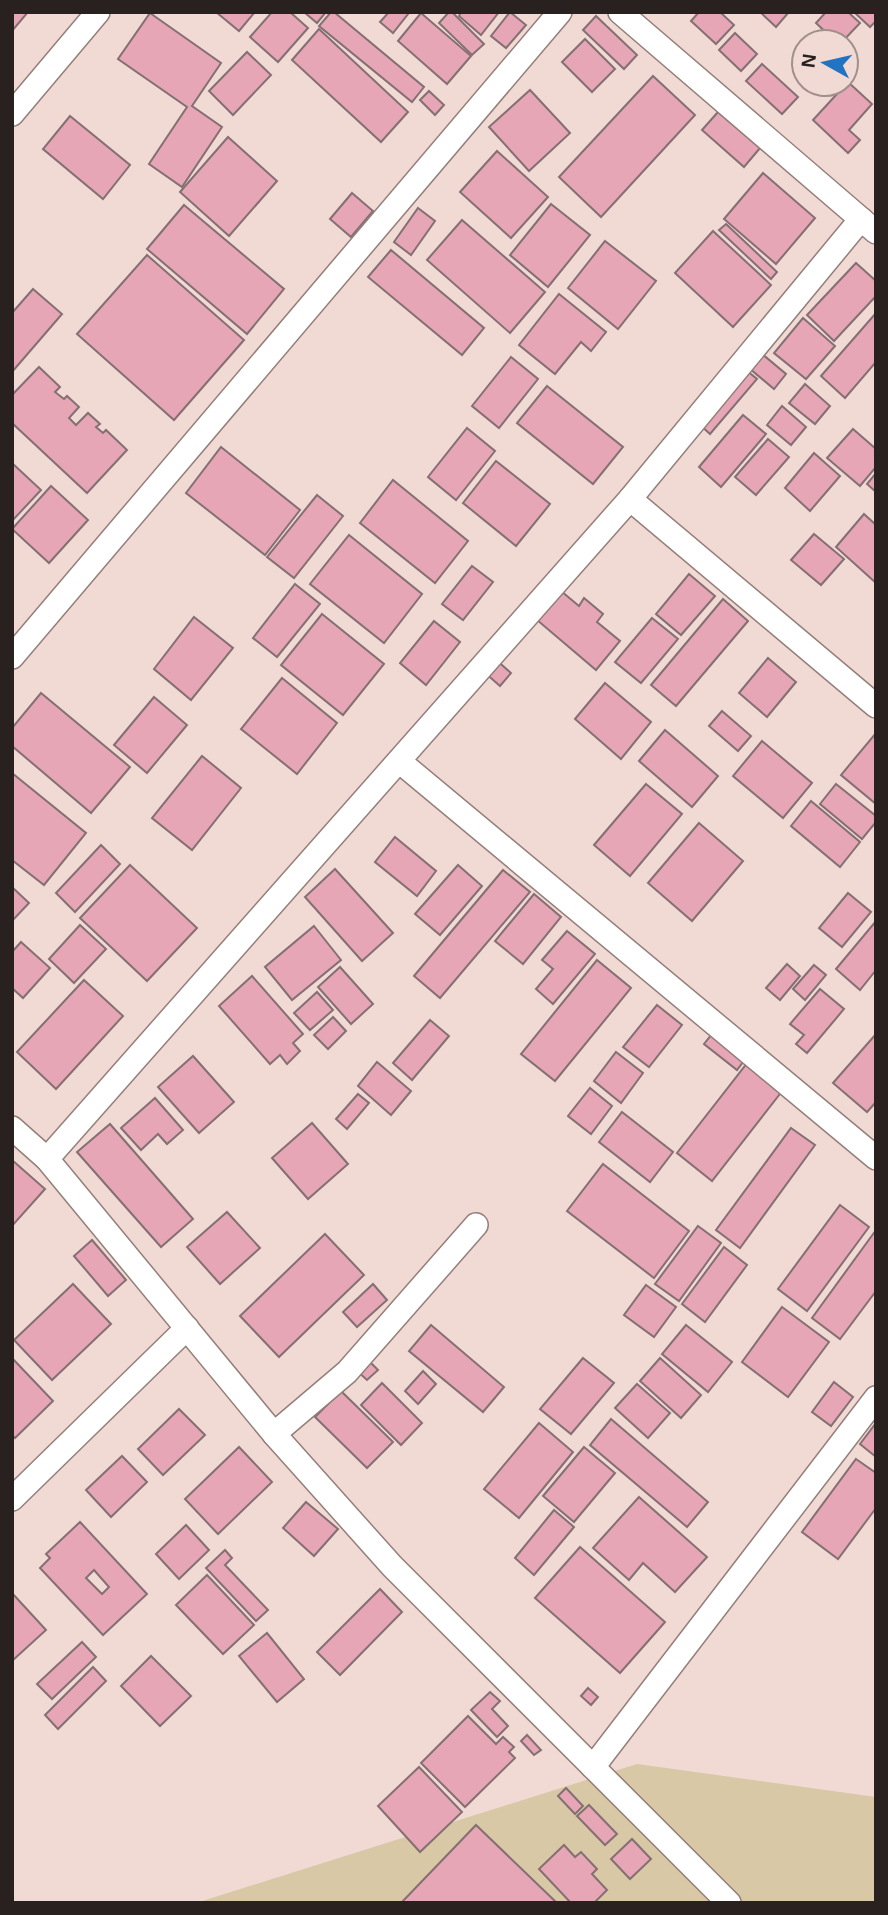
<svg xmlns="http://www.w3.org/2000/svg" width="888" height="1915" viewBox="0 0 888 1915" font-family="Helvetica,sans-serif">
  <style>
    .green { fill: #d8c8a5 }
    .building { fill: #e7a6b6; stroke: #846f73; stroke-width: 2; fill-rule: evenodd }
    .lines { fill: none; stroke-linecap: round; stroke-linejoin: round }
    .street-casing { stroke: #947f7a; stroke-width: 26 }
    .street { stroke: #fff; stroke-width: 23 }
  </style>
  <rect width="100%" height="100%" fill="#f1d9d4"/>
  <polygon class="green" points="637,1764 876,1797 876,1903 196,1903"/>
  <g class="building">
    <polygon points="12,12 28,12 12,31"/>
    <polygon points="216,12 255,12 239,31"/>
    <polygon points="272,12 290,12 308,28 278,62 250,37"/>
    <polygon points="304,12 326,12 317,23"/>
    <polygon points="331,12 334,12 424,87 412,102 319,26"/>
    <polygon points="389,12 406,12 408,14 393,33 380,22"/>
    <polygon points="449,12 452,12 484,44 472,55 439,23"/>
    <polygon points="461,12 499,12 481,35 459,16"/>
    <polygon points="510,12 526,25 506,48 491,36"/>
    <polygon points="699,12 720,12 734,25 716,44 691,21"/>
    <polygon points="760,12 789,12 776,27"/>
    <polygon points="826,12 848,12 860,23 842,42 836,42 816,23"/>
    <polygon points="854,12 876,12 876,21 870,27"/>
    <polygon points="150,13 221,63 192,106 222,127 182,187 149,164 187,107 118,59"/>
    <polygon points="421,13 471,56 447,84 398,41"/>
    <polygon points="596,16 637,55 624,69 583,30"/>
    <polygon points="319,29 408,112 381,142 292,60"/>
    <polygon points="735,33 757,54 741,71 719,50"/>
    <polygon points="585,39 615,69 592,92 562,62"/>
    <polygon points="247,52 271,75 233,115 209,91"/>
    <polygon points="762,64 798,97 782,114 746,81"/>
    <polygon points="653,76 695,115 601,217 559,177"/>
    <polygon points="848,82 872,104 849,130 860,140 848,153 813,120"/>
    <polygon points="530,90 570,133 529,171 489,127"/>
    <polygon points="429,91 444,105 435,115 420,100"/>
    <polygon points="718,112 760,148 744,167 702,130"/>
    <polygon points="70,116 130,165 103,199 43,149"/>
    <polygon points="228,137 277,181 229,236 180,192"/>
    <polygon points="497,151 548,197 511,238 460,192"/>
    <polygon points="763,173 815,218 776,264 724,219"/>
    <polygon points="352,193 373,211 351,237 330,219"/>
    <polygon points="551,204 590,235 548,287 510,255"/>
    <polygon points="184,205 284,289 247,334 147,249"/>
    <polygon points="418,208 435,221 411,255 394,242"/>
    <polygon points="462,220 545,292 510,333 427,260"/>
    <polygon points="726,224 777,272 771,279 719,230"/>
    <polygon points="713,231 771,285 733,327 675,273"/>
    <polygon points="605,241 656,281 618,329 568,288"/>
    <polygon points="391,250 484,328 462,355 368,277"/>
    <polygon points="147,255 244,340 174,420 77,334"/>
    <polygon points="856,263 876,281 876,296 834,341 807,315"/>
    <polygon points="33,289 62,314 12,372 12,313"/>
    <polygon points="559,294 606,332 591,351 581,342 555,374 519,345"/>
    <polygon points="876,313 876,362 845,398 821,376"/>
    <polygon points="803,318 835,346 806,379 774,353"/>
    <polygon points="761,353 786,374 774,389 749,368"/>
    <polygon points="511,357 538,379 499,428 472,406"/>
    <polygon points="39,367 60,387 55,392 64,399 67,396 79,407 69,418 76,425 88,413 100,424 96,427 103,433 106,430 127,450 87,493 12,423 12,395"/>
    <polygon points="746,370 757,379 710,434 700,425"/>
    <polygon points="805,384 830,406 815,424 789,403"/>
    <polygon points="547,386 623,447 593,484 517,423"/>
    <polygon points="782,406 806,427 791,445 767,425"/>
    <polygon points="743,415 766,434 721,487 699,467"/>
    <polygon points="467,428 495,451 456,500 428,477"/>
    <polygon points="853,429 876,449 876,467 860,486 827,458"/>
    <polygon points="768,439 789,457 756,495 735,477"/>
    <polygon points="221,447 300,510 265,555 186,493"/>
    <polygon points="814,453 840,476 810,511 785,488"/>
    <polygon points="496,461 550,504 516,546 463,503"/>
    <polygon points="12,463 41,490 12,521"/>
    <polygon points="876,473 876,492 867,484"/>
    <polygon points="393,480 468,541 435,583 360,523"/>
    <polygon points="51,486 88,520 49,563 12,529"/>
    <polygon points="317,495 343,516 294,578 267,557"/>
    <polygon points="864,514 876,525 876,583 836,547"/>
    <polygon points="814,534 844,559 821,585 791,560"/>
    <polygon points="349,535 422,594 384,643 310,584"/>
    <polygon points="472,566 493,582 463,620 442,604"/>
    <polygon points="689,574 715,596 681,635 656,614"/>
    <polygon points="295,584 320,604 277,657 253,638"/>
    <polygon points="561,591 579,606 584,598 603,614 597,622 620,641 596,670 537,620"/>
    <polygon points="723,599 748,621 676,706 651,685"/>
    <polygon points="322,614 384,664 343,715 281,665"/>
    <polygon points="194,617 233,648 191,700 154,669"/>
    <polygon points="652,618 678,639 641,683 615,662"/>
    <polygon points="434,621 460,642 426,685 400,663"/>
    <polygon points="494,658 511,673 500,686 483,671"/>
    <polygon points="768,658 796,682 767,717 739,693"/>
    <polygon points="282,678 337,723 297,774 241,729"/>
    <polygon points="605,683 651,722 621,759 575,719"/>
    <polygon points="41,693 130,767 91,813 12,746 12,728"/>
    <polygon points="154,697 187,725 147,773 114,745"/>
    <polygon points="722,711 751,736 738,751 709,726"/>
    <polygon points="665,730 718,776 692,807 639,761"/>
    <polygon points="876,733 876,804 841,775"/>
    <polygon points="762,741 812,783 783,818 733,776"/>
    <polygon points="202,756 241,788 192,850 152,818"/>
    <polygon points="12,773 86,833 44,885 12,860"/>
    <polygon points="646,784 682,814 630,876 594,845"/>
    <polygon points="836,784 876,816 876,822 862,839 820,804"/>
    <polygon points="811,801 860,842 840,867 791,826"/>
    <polygon points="699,823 743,861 692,921 648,883"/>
    <polygon points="395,837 436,871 417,896 375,862"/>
    <polygon points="101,845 120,864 75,912 56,893"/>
    <polygon points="130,865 197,928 147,981 80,918"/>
    <polygon points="458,865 482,886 440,935 415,914"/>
    <polygon points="335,869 393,933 362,961 305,897"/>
    <polygon points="503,870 530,892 440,998 414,976"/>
    <polygon points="12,887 29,903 12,921"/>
    <polygon points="848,893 871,912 842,947 819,928"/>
    <polygon points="534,894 561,917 523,964 495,941"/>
    <polygon points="876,921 876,970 860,990 836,969"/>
    <polygon points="80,925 106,949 74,983 49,959"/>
    <polygon points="314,926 341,960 292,1000 265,967"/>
    <polygon points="567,931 595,954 553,1004 536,989 553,969 542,960"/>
    <polygon points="21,942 50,968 23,998 12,988 12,952"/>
    <polygon points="597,960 631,988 555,1081 521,1054"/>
    <polygon points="787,964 800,976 780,1000 766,988"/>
    <polygon points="814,965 826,975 805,1000 793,989"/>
    <polygon points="340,967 373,1004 351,1024 318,987"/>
    <polygon points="252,976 303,1034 293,1043 300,1051 287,1064 280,1055 270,1064 219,1006"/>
    <polygon points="84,980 123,1016 56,1089 17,1052"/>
    <polygon points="820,989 844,1009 807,1053 796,1044 804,1035 790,1024"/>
    <polygon points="317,992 333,1010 310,1030 294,1013"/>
    <polygon points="657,1005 682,1025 649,1067 623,1047"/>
    <polygon points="333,1017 346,1031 328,1049 314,1035"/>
    <polygon points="430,1020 449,1036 412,1080 393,1063"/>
    <polygon points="716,1029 749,1054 737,1070 704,1044"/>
    <polygon points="876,1034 876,1102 867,1112 833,1083"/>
    <polygon points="616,1052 643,1073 621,1103 594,1081"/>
    <polygon points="193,1056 234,1102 199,1133 158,1087"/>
    <polygon points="377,1062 411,1091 391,1115 358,1086"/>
    <polygon points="748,1062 783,1090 712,1181 677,1153"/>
    <polygon points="590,1088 612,1106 591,1134 568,1116"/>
    <polygon points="358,1094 369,1103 347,1129 336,1119"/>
    <polygon points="155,1098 183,1130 167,1144 158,1134 141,1150 121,1128"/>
    <polygon points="622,1112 673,1152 650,1182 599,1142"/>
    <polygon points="312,1123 348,1164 308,1199 272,1158"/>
    <polygon points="110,1124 193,1219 161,1247 77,1152"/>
    <polygon points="791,1128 815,1145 740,1248 716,1230"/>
    <polygon points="12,1160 45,1189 12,1226"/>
    <polygon points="603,1164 689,1231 654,1278 567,1211"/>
    <polygon points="840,1205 869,1227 807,1311 778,1289"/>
    <polygon points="227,1212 260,1248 220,1284 187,1247"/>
    <polygon points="698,1226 721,1243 679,1301 655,1284"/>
    <polygon points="876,1230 876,1291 840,1339 812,1318"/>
    <polygon points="325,1234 364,1275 279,1357 240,1316"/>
    <polygon points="92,1240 126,1280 108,1296 74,1256"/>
    <polygon points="724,1247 747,1265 705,1322 682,1304"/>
    <polygon points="73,1284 111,1324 52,1380 14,1340"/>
    <polygon points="373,1284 387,1300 357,1327 343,1312"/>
    <polygon points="646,1285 676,1307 654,1337 624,1315"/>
    <polygon points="782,1307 829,1342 788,1397 742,1362"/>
    <polygon points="431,1325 504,1387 483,1412 409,1351"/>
    <polygon points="686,1325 732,1362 708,1392 662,1354"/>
    <polygon points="12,1358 53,1401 15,1438 12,1435"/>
    <polygon points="583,1358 614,1383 571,1434 540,1409"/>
    <polygon points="660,1358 701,1395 681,1418 640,1381"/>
    <polygon points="367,1359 378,1370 367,1380 356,1370"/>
    <polygon points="423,1371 436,1384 418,1404 405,1391"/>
    <polygon points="834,1382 853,1397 831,1426 812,1412"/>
    <polygon points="382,1383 422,1423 401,1445 361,1405"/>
    <polygon points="637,1384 670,1413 648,1438 615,1408"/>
    <polygon points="341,1391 393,1442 367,1468 315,1417"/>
    <polygon points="179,1409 205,1435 163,1475 138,1449"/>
    <polygon points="611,1419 708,1502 687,1527 590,1445"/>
    <polygon points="539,1423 573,1452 519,1518 484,1489"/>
    <polygon points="876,1423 876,1457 860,1444"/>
    <polygon points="239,1447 272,1482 218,1534 185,1499"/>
    <polygon points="584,1447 615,1473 574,1522 543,1496"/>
    <polygon points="122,1456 147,1482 111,1517 86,1490"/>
    <polygon points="856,1459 876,1473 876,1508 838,1559 802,1532"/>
    <polygon points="639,1497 707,1557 675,1592 643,1563 629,1580 593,1548"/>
    <polygon points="306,1502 338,1529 314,1556 283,1528"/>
    <polygon points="554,1510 574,1527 534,1575 515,1558"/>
    <path d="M80,1522l67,72 -44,41 -63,-67 10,-10 -4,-4zM94,1570l15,17 -7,7 -16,-16z"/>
    <polygon points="186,1525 209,1550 179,1579 156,1554"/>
    <polygon points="580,1547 665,1622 620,1673 535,1598"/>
    <polygon points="225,1550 232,1558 225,1565 268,1610 256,1621 206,1568"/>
    <polygon points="207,1575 254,1625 223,1654 176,1605"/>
    <polygon points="380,1589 402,1612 340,1675 317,1652"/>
    <polygon points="12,1593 46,1630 12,1661"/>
    <polygon points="267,1633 304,1679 277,1702 239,1656"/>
    <polygon points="82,1642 96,1657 52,1699 37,1684"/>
    <polygon points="151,1656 191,1696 160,1726 121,1686"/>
    <polygon points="93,1667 106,1681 58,1729 45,1715"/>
    <polygon points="588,1688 598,1697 591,1705 581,1696"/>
    <polygon points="490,1692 500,1701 492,1709 508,1726 497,1737 471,1710"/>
    <polygon points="468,1716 496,1744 503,1737 514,1747 509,1752 515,1758 465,1807 421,1763"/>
    <polygon points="527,1735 541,1750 534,1755 521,1741"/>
    <polygon points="419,1767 462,1812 420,1852 378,1806"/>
    <polygon points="566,1788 583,1806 575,1814 558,1796"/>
    <polygon points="589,1805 617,1834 605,1845 577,1816"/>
    <polygon points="476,1825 557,1903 401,1903"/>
    <polygon points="632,1839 651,1859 630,1879 611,1859"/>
    <polygon points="564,1845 575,1857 581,1852 597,1869 592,1874 607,1890 594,1903 571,1903 539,1869"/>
  </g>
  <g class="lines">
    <g class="street-casing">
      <g id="street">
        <polyline points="620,12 876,232"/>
        <polyline points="12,114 98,12"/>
        <polyline points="630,499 876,706"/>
        <polyline points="12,657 560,12"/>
        <polyline points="399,761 876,1158"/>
        <polyline points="12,1128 47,1159 274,1434 392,1566 729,1903"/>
        <polyline points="47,1159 630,499 861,219"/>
        <polyline points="274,1434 347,1372 476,1225"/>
        <polyline points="12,1499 187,1328"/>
        <polyline points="593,1767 876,1398"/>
      </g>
    </g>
    <use href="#street" class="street"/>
  </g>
  <rect width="888" height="1915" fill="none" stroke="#29211f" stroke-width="28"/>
  <g transform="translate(825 63) rotate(278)"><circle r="33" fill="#f1d9d4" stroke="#a18f8c" stroke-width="2"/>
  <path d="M0-5L12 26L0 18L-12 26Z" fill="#2273c2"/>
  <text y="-10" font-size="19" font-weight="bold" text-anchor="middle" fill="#29211f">N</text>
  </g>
</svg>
